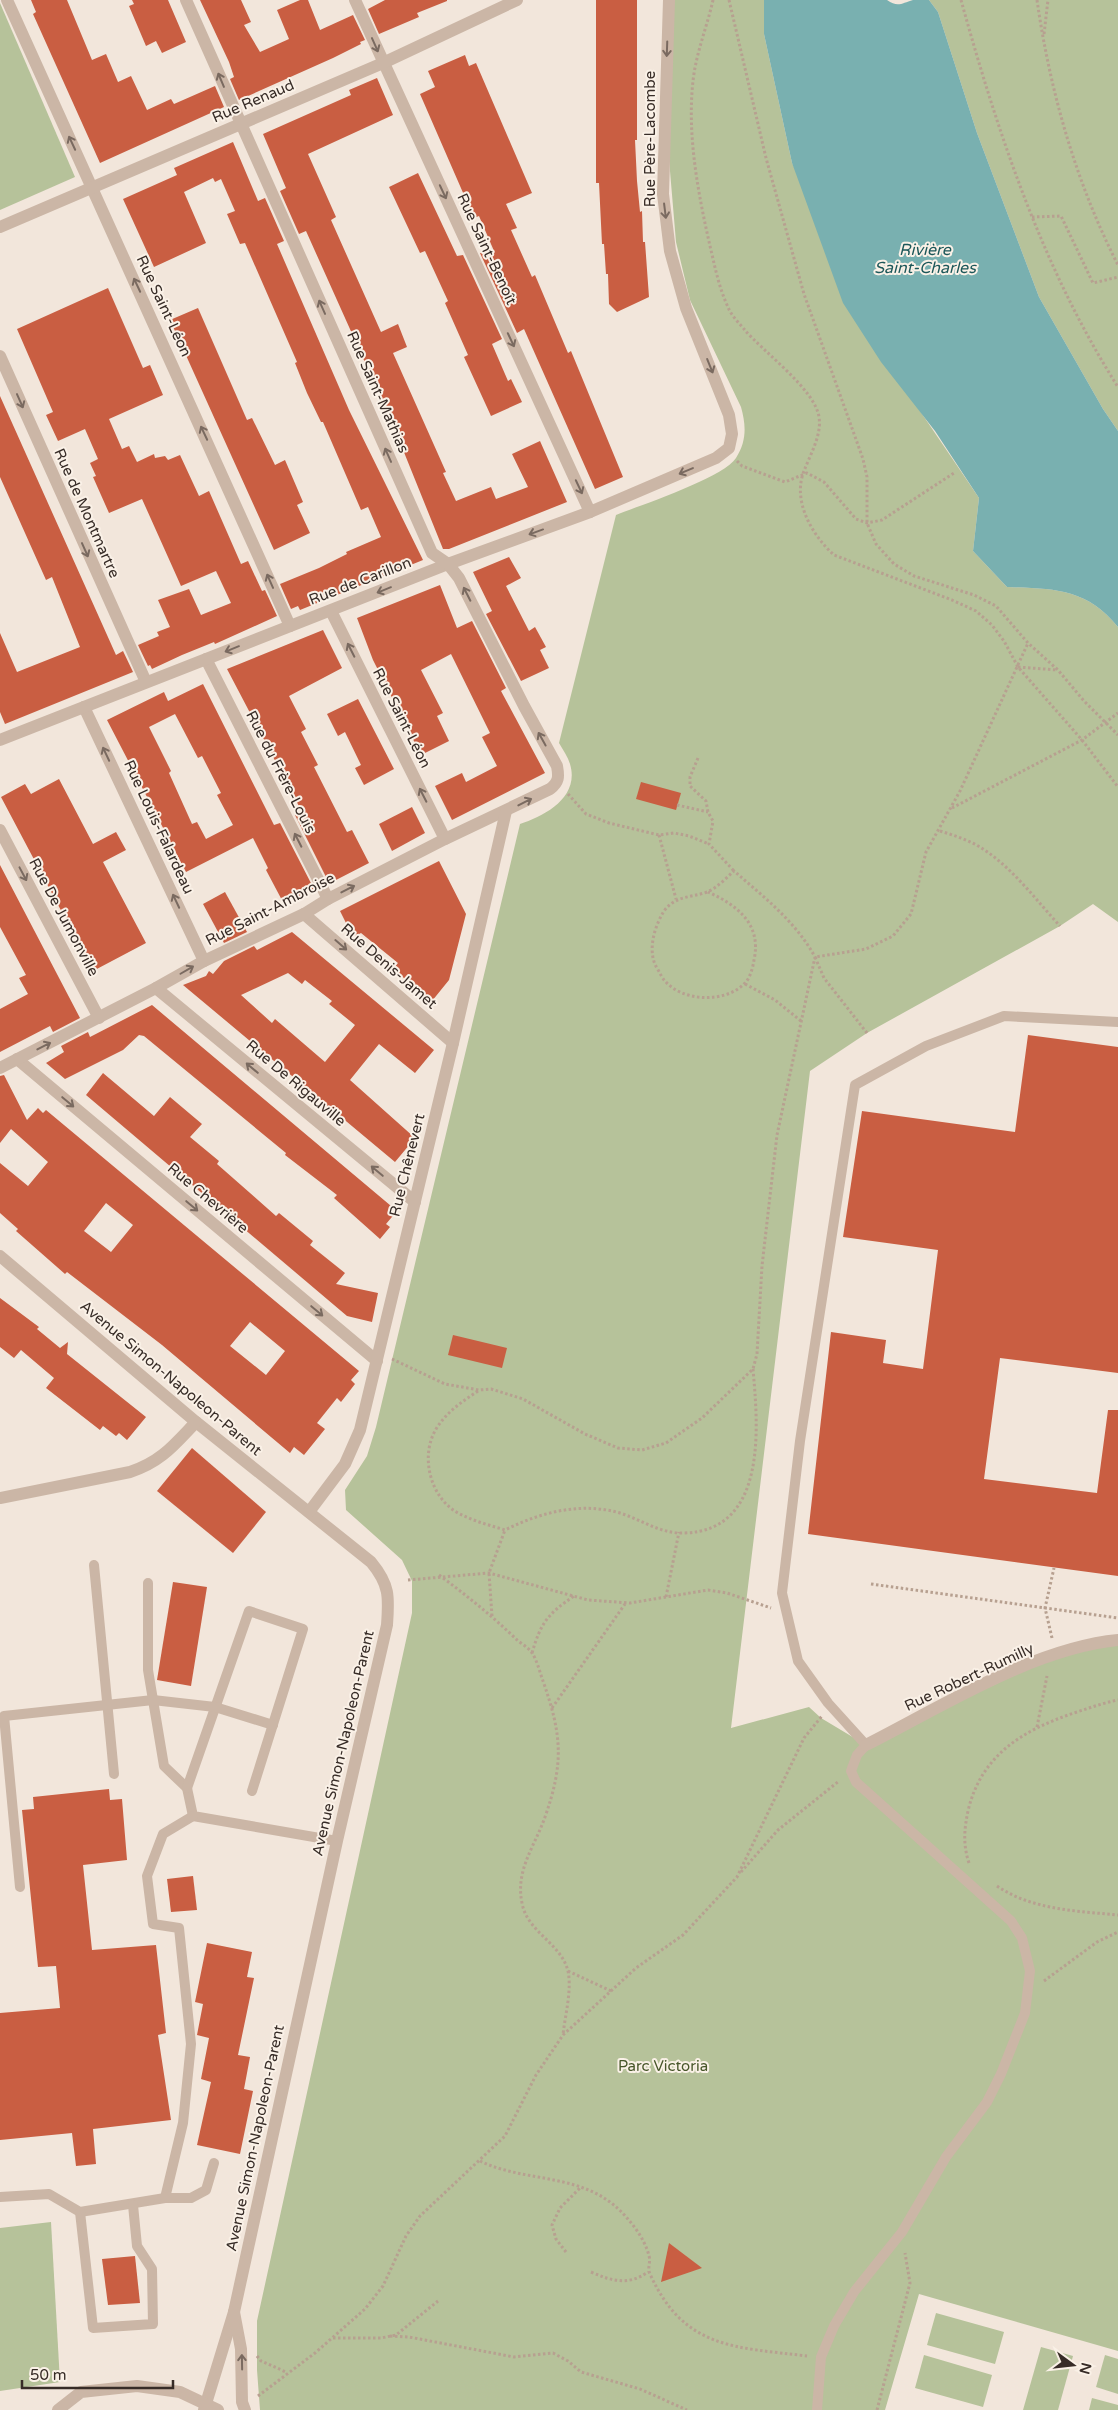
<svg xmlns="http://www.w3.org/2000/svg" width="1118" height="2410" viewBox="0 0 1118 2410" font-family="'Varela Round',sans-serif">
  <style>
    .green { fill: #b6c29a }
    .water { fill: #79b0b0 }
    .building { fill: #c95e42; fill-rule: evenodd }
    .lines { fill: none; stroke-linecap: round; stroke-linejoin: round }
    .path { stroke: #b7a090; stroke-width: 3; stroke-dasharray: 2.5 2.5; stroke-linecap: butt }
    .service { stroke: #cbb6a6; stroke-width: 10 }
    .minor { stroke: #cbb6a6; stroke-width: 12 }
    .tertiary { stroke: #cbb6a6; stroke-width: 12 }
    .oneway { stroke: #7a6a60 }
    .labels { text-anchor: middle; stroke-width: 4; stroke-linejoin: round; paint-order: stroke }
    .street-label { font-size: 15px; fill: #372c27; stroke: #faf1e7 }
    .park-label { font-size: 15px; fill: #47562a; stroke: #faf1e7 }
    .water-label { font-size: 16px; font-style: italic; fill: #1c5759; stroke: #faf1e7 }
  </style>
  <rect width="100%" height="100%" fill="#f2e6db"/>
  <g class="green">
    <path d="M670,0h94v34l28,129 126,245 61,90 -6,53 34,36c47,2 79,1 111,40v295l-25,-18 -33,22 -193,107 -57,38 -79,657 78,-21 12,11 45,27 204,-96 48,-5v707l-199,-57 -34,116h-625l-3,-40v-49l155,-708v-32l-10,-21 -56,-50 -1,-20 22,-34 9,-29 144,-603c25,-8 60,-27 50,-60 -2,-7 -7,-14 -11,-21l57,-228c25,-10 107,-37 120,-57 11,-17 10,-33 5,-51l-51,-107 -14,-58 -6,-71z"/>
    <polygon points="929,0 1118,0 1118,431 1103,409 1039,297 977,133 938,12"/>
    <polygon points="0,3 75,177 0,210"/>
    <polygon points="51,2222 60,2382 0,2391 0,2228"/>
    <polygon points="936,2313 1004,2332 995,2364 927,2345"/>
    <polygon points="1041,2347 1073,2356 1058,2410 1023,2410"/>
    <polygon points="924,2355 992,2375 983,2407 915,2388"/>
    <polygon points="1105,2355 1118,2359 1118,2394 1096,2387"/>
    <polygon points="1092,2398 1118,2405 1118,2410 1089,2410"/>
  </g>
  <path class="water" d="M764,0h123c11,8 15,3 26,0 4,0 12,0 16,0l9,12 39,121 62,164 64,112 15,22v196c-32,-39 -64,-38 -111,-40l-34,-36 6,-53 -44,-67 -54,-69 -38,-59 -51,-140 -28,-129z"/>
  <g class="building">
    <polygon points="31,0 67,0 92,60 106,54 118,82 131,76 147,110 171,99 174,104 215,86 224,107 100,163 33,14 36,12"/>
    <polygon points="132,0 168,0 186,42 162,53 156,41 146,46 129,6 134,4"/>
    <polygon points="200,0 241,0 251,22 244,25 260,52 289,39 277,10 300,0 308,0 320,30 353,15 365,40 360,42 361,44 333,58 239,100 230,79 234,77 229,62"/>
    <polygon points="385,0 447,0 447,1 417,13 419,17 379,34 368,9"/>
    <polygon points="596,0 637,0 637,140 635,140 637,181 640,212 642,211 643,242 645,242 649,297 617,312 609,304 608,274 606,274 604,244 602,244 599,183 596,183"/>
    <polygon points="465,55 469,66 476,63 532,193 506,204 517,228 511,230 532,277 535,275 568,353 571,351 623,477 595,489 524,329 517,333 480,253 494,251 479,216 474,218 420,94 435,87 428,71"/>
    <polygon points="377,78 393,115 308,154 336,217 331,220 381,332 398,324 407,347 393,353 446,472 443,473 456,501 491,487 496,499 528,487 512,454 540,441 567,502 449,549 443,549 393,425 306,231 299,234 280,191 286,188 263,134 351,95 349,90"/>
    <polygon points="233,142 258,201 265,198 284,241 277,244 349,410 423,560 300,610 298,606 291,609 280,584 319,568 347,554 346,552 381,537 368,507 361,510 323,422 321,422 307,393 295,363 297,362 245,243 240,244 227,214 235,211 221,179 215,182 213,178 184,192 206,243 154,267 123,199 177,175 174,168"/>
    <polygon points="418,173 457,256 463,255 502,339 492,344 508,381 511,379 522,402 491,416 464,357 468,355 445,303 448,301 425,251 420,253 389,187"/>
    <polygon points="108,288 143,368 150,365 163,395 109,419 122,449 129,446 137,462 154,454 155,458 165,456 168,460 180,455 199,496 209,491 241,564 248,561 262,591 265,590 277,616 215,644 214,642 182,655 152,669 150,665 148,666 138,645 159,636 157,632 170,627 158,600 189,589 201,615 231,603 216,571 181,586 142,499 109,513 93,477 96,476 90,463 98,459 85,429 58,441 46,415 53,412 17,329"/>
    <polygon points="198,308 247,420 252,418 275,465 285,460 303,502 297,505 310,533 274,550 170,320"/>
    <polygon points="0,396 116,655 123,651 133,672 5,724 0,712 0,633 17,672 80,647 52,577 46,580 0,477"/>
    <polygon points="509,557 521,578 506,586 529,631 535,627 546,647 540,650 549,668 521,681 486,614 492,611 473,572"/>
    <polygon points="440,585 457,628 472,621 506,688 501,691 545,773 452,820 435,786 462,773 466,782 497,766 482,737 490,733 451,654 421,670 443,713 437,716 449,741 421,755 373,660 357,618"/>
    <polygon points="323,630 342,668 289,696 306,729 301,732 318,765 314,767 347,832 352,830 369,863 336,880 335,877 328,881 295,815 302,812 227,669"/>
    <path d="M203,684l71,141 6,-2 34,66 -30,15 -18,-34 2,-2 -15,-30 -67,34 -79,-152 57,-28 4,9zM175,714l23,44 4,-2 19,37 -4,2 16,30 -27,14 -9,-17 -5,2 -23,-51 2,-2 -22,-44z"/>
    <polygon points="358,699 394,769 364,785 355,768 361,765 345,732 338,736 327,714"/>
    <polygon points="59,779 93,844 116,832 126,850 103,862 146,943 93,971 1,797 25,784 31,794"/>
    <polygon points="641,782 681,793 676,810 636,799"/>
    <polygon points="412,807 425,833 392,851 379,824"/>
    <polygon points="439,861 466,914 449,980 432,1001 393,969 398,963 361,933 353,937 340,911"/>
    <polygon points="0,865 80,1018 53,1032 50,1026 0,1052 0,1009 28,994 19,978 26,975 0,927"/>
    <polygon points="225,892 247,932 224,943 203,904"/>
    <path d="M292,932l142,118 -19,23 -36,-29 -29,36 65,58 -20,24 -212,-177 23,-9 3,-5 4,3 11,-13 30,-15 3,4zM288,973l14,11 3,-4 27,21 -3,3 26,21 -30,37 -50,-43 -3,4 -31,-28z"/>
    <polygon points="152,1005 397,1211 386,1224 390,1227 380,1239 334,1198 337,1195 285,1155 286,1153 144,1036 139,1035 123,1050 65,1079 46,1063 64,1052 61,1046 88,1032 90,1037"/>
    <polygon points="1028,1035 1118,1047 1118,1373 1000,1358 984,1479 1097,1493 1108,1410 1118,1410 1118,1576 808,1534 831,1332 886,1340 883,1363 923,1369 938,1250 843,1237 862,1111 1015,1132"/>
    <polygon points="103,1073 154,1116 170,1097 202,1124 190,1137 219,1161 217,1164 276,1216 279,1213 313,1241 310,1245 345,1273 336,1284 378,1293 372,1322 347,1316 86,1095"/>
    <path d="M4,1075l23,45 11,-12 5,5 3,-3 313,261 -8,9 4,4 -14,18 -4,-4 -20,25 8,6 -21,26 -10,-8 -4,6 -128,-108 -95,-73 -2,2 -49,-43 2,-2 -18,-16v-50l28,23 20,-24 -37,-33 -11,14v-67zM106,1203l27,22 -22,27 -27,-21zM250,1322l35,29 -19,24 -36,-29z"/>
    <polygon points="0,1298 39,1327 37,1329 60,1348 68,1342 67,1354 146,1417 127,1440 119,1433 116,1436 103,1426 100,1430 46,1388 54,1378 21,1350 14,1358 0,1347"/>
    <polygon points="453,1335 507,1348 502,1368 448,1355"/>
    <polygon points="192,1448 266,1512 233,1553 157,1491"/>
    <polygon points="173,1582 207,1587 191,1686 157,1680"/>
    <polygon points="109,1789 110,1800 122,1799 127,1860 83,1865 92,1950 156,1945 166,2033 158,2035 171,2120 93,2129 96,2164 76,2166 72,2133 0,2140 0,2013 60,2008 56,1966 38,1967 22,1810 34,1809 33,1797"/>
    <polygon points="193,1876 197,1910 171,1912 167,1879"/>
    <polygon points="207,1943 252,1952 247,1977 254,1978 238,2055 250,2057 244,2089 253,2091 240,2154 197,2145 211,2082 201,2079 209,2038 197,2035 203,2004 195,2002"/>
    <polygon points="669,2243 702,2268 661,2282"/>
    <polygon points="135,2256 140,2303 108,2305 102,2259"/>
  </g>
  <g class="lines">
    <g class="path">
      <path d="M713,0c-6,27 -17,53 -20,81 -6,54 5,112 17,165 5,21 9,42 18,61 3,8 10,15 16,22 18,22 71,60 75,88 3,18 -9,38 -15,54 -12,30 8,64 30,84l118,45 24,11 16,14 12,16 14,26 64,73 36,47"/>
      <polyline points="729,0 766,158 804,294 863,459 867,477 867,523 876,544 894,564 914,576 974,595 996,606 1028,643 1058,670 1084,701 1118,735"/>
      <path d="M961,0c37,134 82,269 157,387"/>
      <path d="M1037,0c13,91 39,183 81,265"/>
      <polyline points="1044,34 1048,0"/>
      <polyline points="1032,217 1061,216 1093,283 1118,277"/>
      <polyline points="737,461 742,466 785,482 807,473 824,482 856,519 867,523 882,520 954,473"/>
      <polyline points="1018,667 1057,670"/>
      <polyline points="698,758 690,777 690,786 706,801 708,812 713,821 709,844 734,871"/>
      <polyline points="568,794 586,814 609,823 659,835 674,833 689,836 709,844"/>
      <polyline points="677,805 708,812"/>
      <polyline points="952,808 1082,740 1118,713"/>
      <path d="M940,831c16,5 32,10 46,20 28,19 51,50 74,75"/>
      <polyline points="659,835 676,899"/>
      <polyline points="745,984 775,1000 801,1021"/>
      <polyline points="867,1033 824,978 815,957 866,949 893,936 911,914 926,852 960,791 1028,643"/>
      <path d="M392,1359l53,25 34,6 12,-1 32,10 62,35 33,14 24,2 24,-7 36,-25 51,-49 4,-15 5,-88 15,-131 38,-178c-19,-35 -51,-60 -81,-86 -8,7 -17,17 -27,21 -16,6 -31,3 -43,19 -10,16 -17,41 -7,57 3,5 5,10 8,13 18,21 60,22 79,3 6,-5 9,-17 10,-24 8,-36 -17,-55 -46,-68"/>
      <path d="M478,1391c-15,10 -30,20 -40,35 -19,27 -9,71 20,87 15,8 31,12 47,17 36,-18 78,-29 118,-16 20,7 39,20 61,19 84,-2 74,-107 69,-164"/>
      <path d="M439,1575c27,20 52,40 76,63 5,5 13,9 17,15 5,7 8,20 11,28 19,54 21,82 2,136 -10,29 -30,53 -23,86 5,29 39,40 46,68 4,20 -3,44 -5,64"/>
      <polyline points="408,1580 489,1573 588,1600 630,1603 708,1590 727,1593 771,1608"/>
      <polyline points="871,1584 1118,1618"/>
      <polyline points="666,1597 679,1532"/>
      <polyline points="492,1616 489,1573 505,1530"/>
      <polyline points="1052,1638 1045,1608 1054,1568"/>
      <path d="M532,1653c9,-31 16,-39 42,-57"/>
      <polyline points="552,1708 625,1604"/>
      <polyline points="1037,1727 1047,1676"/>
      <path d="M969,1863c-6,-18 -5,-33 -1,-52 13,-56 55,-81 106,-98 15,-5 29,-10 44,-13"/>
      <polyline points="741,1872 778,1830 839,1781"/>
      <path d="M997,1886c35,24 80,25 121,29"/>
      <polyline points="568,1971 611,1991"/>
      <polyline points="1044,1981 1097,1942 1118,1932"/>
      <path d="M480,2161c43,21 96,12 135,45 13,11 30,32 34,50 2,6 -2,12 1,18 34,75 84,73 157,82"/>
      <polyline points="566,2252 556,2239 552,2225 560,2208 581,2187"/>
      <path d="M591,2272c21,9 37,14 57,0"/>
      <polyline points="390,2336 409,2337 514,2357 553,2353 568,2361 581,2372 640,2389 687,2410"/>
      <polyline points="333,2338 381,2338 396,2335 438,2301"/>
      <polyline points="257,2356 261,2361 286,2372"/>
      <polyline points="258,2396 315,2353 365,2309 383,2286 406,2236 420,2216 505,2136 536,2075 563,2035 636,1968 683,1935 737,1877 804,1738 822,1716"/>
      <polyline points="877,2410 910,2283 905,2253"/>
    </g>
    <g class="service">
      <polyline points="94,1565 114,1774"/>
      <polyline points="148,1583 148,1670 164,1766 187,1788 193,1816 337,1841"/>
      <polyline points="187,1788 249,1611 303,1629 252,1791"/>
      <polyline points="20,1887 4,1716 153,1700 215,1707 273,1725"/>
      <polyline points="0,2197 49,2194 80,2212 165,2198 191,2198 206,2190 214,2163"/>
      <polyline points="165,2198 183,2123 191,2044 179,1928 153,1924 147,1876 163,1834 193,1816"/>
      <polyline points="80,2212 93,2328 153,2324 152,2269 137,2246 133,2205"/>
      <polyline points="817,2410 821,2357 834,2326 854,2292 902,2232 946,2157 987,2102 1001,2074 1025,2013 1030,1971 1022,1938 1011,1921 856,1782 851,1771 857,1755 866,1745 828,1703 798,1661 782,1593 800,1441 855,1085 926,1046 1004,1016 1118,1022"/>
    </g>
    <g class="minor">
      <polyline points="7,0 290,626"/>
      <polyline points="355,0 590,512"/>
      <polyline points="0,227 383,63 517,0"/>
      <polyline points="0,356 146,682"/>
      <polyline points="331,611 445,839"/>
      <polyline points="206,659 328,899"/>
      <polyline points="84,707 204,961"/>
      <polyline points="0,740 448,564 590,512 716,458 729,448 732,434 729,415 686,308 670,251 663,194 669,0"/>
      <polyline points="0,830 99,1018"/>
      <polyline points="304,914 453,1043"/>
      <polyline points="156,988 415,1202"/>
      <polyline points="17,1059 377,1361"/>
      <path d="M0,1068l156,-80 48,-27 100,-47 24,-15 117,-60 105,-50c9,-7 9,-12 7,-23l-33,-60 -65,-128 -11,-14 -16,-11 -246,-553"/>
      <path d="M0,1256l196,166 175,140c19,23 18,35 16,63l-50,216 -103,471 -30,98"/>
      <path d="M0,1498l130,-26c31,-10 44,-27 66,-50"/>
      <polyline points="309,1512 345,1464 360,1430 453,1043 506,811"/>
      <path d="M866,1745c75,-38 168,-97 252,-105"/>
    </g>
    <g class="tertiary">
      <polyline points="234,2312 241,2349 242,2402 245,2410"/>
      <polyline points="58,2410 81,2392 137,2386 180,2392 218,2410"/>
    </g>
  </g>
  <defs><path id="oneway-shaft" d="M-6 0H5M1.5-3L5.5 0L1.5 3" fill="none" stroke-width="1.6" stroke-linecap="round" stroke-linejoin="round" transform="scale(1.25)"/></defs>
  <g class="oneway">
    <use href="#oneway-shaft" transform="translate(375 45) rotate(66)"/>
    <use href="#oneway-shaft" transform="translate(667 49) rotate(92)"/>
    <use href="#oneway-shaft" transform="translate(221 80) rotate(-113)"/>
    <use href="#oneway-shaft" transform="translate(72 143) rotate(-115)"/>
    <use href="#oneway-shaft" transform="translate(443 192) rotate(65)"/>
    <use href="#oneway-shaft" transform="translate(665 211) rotate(83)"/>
    <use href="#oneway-shaft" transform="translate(137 285) rotate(-115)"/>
    <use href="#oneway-shaft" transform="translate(322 307) rotate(-114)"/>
    <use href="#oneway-shaft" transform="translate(511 340) rotate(65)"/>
    <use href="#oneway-shaft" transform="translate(710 366) rotate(68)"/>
    <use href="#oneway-shaft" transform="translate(20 401) rotate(66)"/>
    <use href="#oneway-shaft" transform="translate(204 433) rotate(-115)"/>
    <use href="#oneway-shaft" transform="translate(388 455) rotate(-114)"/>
    <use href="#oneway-shaft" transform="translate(686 471) rotate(157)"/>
    <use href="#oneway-shaft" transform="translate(579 487) rotate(65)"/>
    <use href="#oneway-shaft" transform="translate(536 532) rotate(160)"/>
    <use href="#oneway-shaft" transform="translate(85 550) rotate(66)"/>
    <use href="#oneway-shaft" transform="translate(270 581) rotate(-114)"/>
    <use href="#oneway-shaft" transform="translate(384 590) rotate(158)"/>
    <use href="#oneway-shaft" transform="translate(467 594) rotate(-117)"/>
    <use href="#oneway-shaft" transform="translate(232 649) rotate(158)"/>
    <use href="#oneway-shaft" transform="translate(351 650) rotate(-117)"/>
    <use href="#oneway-shaft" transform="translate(542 739) rotate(-119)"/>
    <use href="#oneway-shaft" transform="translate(106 754) rotate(-115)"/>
    <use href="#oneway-shaft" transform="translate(423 795) rotate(-117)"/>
    <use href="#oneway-shaft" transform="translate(525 802) rotate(-27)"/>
    <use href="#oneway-shaft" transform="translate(298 840) rotate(-117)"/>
    <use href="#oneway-shaft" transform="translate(23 874) rotate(62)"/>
    <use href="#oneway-shaft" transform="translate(348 889) rotate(-27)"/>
    <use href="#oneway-shaft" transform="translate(176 901) rotate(-115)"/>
    <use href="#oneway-shaft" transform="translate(341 945) rotate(41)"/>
    <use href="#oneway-shaft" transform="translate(187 970) rotate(-30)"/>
    <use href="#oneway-shaft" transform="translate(44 1046) rotate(-27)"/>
    <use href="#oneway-shaft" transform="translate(252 1068) rotate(-140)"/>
    <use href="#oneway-shaft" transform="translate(68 1102) rotate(40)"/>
    <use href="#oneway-shaft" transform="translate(377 1171) rotate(-140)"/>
    <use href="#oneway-shaft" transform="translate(192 1206) rotate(40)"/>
    <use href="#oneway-shaft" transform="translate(317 1311) rotate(40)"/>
    <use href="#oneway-shaft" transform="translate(242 2362) rotate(-91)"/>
  </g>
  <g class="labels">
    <g class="street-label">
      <text transform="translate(253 101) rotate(-23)" y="5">Rue Renaud</text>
      <text transform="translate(650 139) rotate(-90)" y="5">Rue Père-Lacombe</text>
      <text transform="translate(487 249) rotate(65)" y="5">Rue Saint-Benoît</text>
      <text transform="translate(164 306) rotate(65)" y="5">Rue Saint-Léon</text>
      <text transform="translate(378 392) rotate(66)" y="5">Rue Saint-Mathias</text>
      <text transform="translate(87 513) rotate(66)" y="5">Rue de Montmartre</text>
      <text transform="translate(360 581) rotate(-21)" y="5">Rue de Carillon</text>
      <text transform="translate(402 718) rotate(63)" y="5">Rue Saint-Léon</text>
      <text transform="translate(281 772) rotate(63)" y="5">Rue du Frère-Louis</text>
      <text transform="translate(159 827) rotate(65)" y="5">Rue Louis-Falardeau</text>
      <text transform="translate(270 909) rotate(-27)" y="5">Rue Saint-Ambroise</text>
      <text transform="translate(64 917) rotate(62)" y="5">Rue De Jumonville</text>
      <text transform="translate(389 966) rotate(41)" y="5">Rue Denis-Jamet</text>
      <text transform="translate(296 1083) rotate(40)" y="5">Rue De Rigauville</text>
      <text transform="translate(407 1165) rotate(-76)" y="5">Rue Chênevert</text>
      <text transform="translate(208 1198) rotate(40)" y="5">Rue Chevrière</text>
      <text transform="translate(171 1378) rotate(40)" y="5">Avenue Simon-Napoleon-Parent</text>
      <text transform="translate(969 1677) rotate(-25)" y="5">Rue Robert-Rumilly</text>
      <text transform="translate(343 1743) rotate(-77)" y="5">Avenue Simon-Napoleon-Parent</text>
      <text transform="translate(255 2138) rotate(-78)" y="5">Avenue Simon-Napoleon-Parent</text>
    </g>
    <g class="park-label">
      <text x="663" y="2071">Parc Victoria</text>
    </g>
    <g class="water-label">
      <text x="925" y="255">Rivière<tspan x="925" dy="18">Saint-Charles</tspan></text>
    </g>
  </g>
  <g transform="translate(1073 2365) rotate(105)" stroke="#faf1e7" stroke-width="4" paint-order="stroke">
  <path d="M0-4L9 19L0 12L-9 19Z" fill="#372c27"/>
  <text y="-8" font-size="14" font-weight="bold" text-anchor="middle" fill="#372c27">N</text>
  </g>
  <path d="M22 2380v8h151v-8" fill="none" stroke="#372c27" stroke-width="2.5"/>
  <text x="30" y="2380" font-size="15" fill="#372c27" stroke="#faf1e7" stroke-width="4" paint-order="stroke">50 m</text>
</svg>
